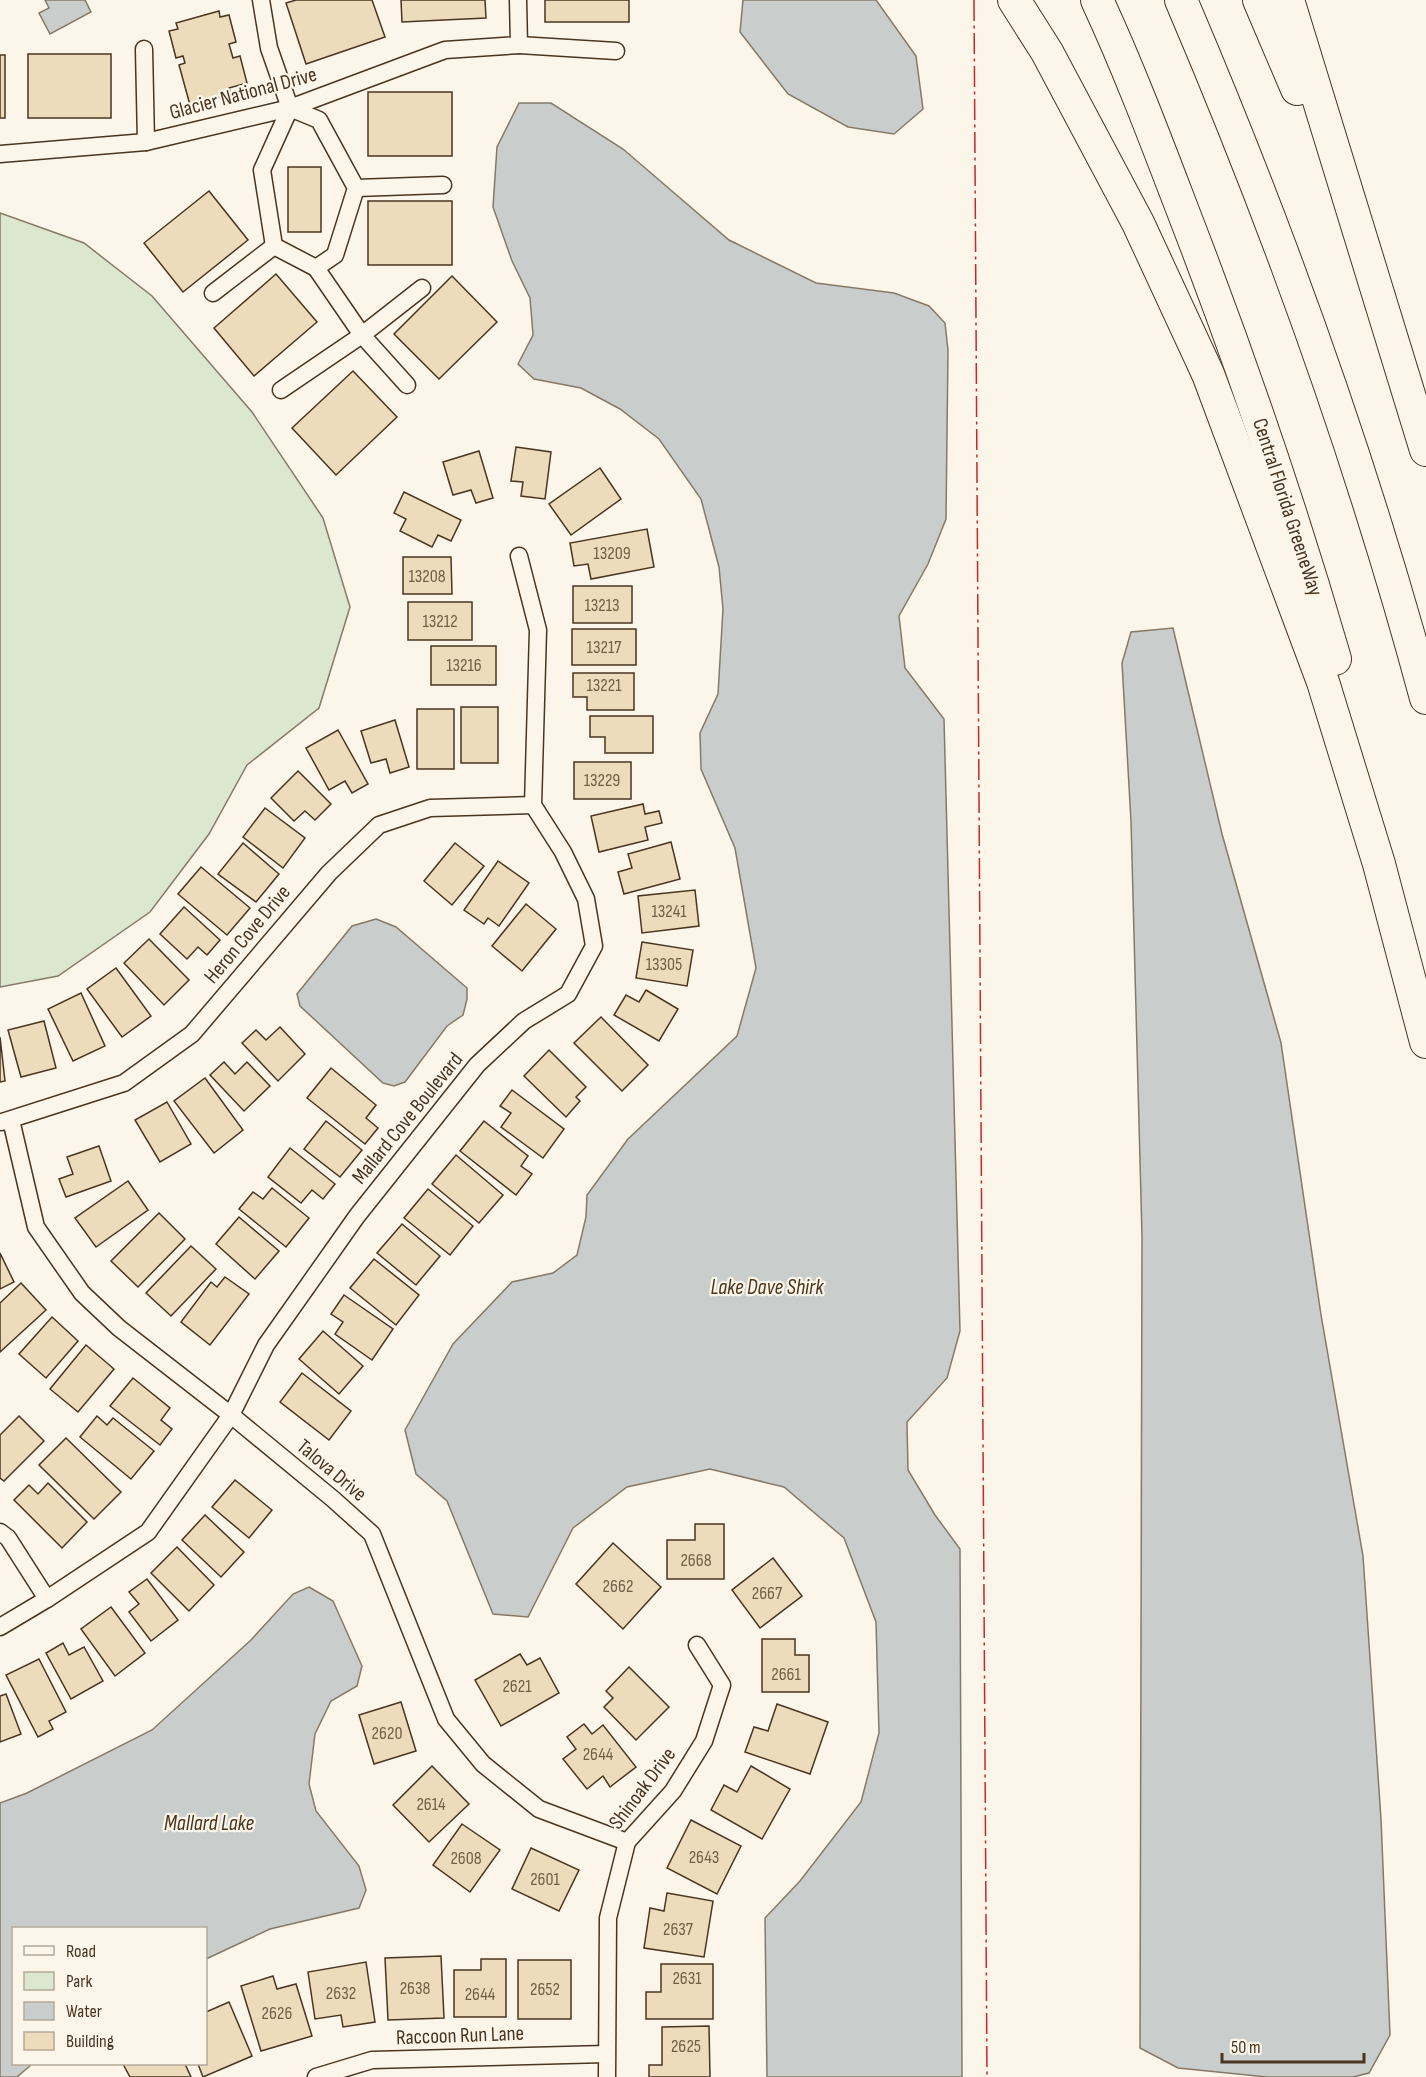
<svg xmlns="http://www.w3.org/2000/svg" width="1426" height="2077" viewBox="0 0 1426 2077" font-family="'Sofia Sans Condensed',sans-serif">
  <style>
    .green { fill: #dce7d0; stroke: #887966; stroke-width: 1.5 }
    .water { fill: #c9cecd; stroke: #887966; stroke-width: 1.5 }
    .building { fill: #ecdcbc; stroke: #4a3520; stroke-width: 1.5 }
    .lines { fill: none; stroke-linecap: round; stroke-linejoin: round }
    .street-casing { stroke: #4a3520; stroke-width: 19 }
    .highway-casing { stroke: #4a3520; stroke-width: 34 }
    .street { stroke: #fbf6e9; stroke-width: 16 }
    .highway { stroke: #fbf6e9; stroke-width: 32 }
    .power { stroke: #c62828; stroke-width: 1.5; stroke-dasharray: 21 4.5 3 4.5; stroke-linecap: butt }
    .labels { text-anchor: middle; stroke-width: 4.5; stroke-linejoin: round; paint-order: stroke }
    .number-label { font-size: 18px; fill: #725f47 }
    .street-label { font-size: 21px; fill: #4a3520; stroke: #fbf6e9 }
    .water-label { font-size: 22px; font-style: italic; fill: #4a3520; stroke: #fbf6e9 }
  </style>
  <rect width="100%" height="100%" fill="#fbf6e9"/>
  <polygon class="green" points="0,213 84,243 152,296 252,412 323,518 350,607 319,708 247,765 209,834 150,912 58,976 0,987"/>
  <g class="water">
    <polygon points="45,0 85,0 91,12 50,34 39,13 49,8"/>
    <polygon points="743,0 876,0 916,56 923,109 894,134 848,127 788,94 740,32"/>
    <polygon points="519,103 551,103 623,149 729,240 816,283 894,293 929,306 945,323 948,350 946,519 928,564 899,616 905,668 944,719 960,1331 947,1378 907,1422 908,1470 935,1515 960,1549 962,2077 767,2077 765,1918 800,1881 861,1802 879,1733 876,1622 844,1538 784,1487 710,1469 627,1487 573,1528 528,1617 493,1614 447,1501 416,1474 405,1430 453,1344 512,1282 553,1273 577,1255 586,1217 587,1195 628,1139 737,1036 756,968 735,848 701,769 700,733 718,694 723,609 719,567 701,499 659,439 620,409 581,388 534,379 518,364 533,335 530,298 512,261 493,207 497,147"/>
    <polygon points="1173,628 1222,834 1281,1043 1321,1315 1363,1556 1381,1819 1390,2035 1369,2073 1353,2077 1267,2077 1178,2068 1140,2048 1142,1236 1131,821 1122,663 1131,632"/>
    <polygon points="376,919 396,927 467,988 467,999 463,1015 447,1026 405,1082 394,1086 383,1083 300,1006 297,994 352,926"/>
    <polygon points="309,1587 333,1601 362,1666 357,1686 331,1701 315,1734 309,1784 316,1811 359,1866 366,1890 359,1908 270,1929 206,1959 206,1928 14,1928 14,2064 32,2064 17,2077 0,2077 0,1803 27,1793 152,1730 251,1640 293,1594"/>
  </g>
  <g class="building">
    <polygon points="296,0 372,0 385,37 306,64 286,3"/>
    <polygon points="401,0 485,0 486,18 402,22"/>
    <rect x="545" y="0" width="84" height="22"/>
    <polygon points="219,11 220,17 229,15 236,42 229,44 233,58 240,56 247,83 229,88 231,94 190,105 179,65 185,63 183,56 176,58 169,31 178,29 176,23"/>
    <rect x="28" y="54" width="83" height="64"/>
    <rect x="0" y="55" width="5" height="63"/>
    <rect x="368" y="92" width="84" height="64"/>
    <rect x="288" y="167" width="33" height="65"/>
    <polygon points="209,191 248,240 183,292 144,243"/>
    <rect x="368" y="201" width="84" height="64"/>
    <polygon points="276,274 317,322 254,376 214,328"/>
    <polygon points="452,276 497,322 439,379 394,334"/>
    <polygon points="353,371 397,417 336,475 292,428"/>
    <polygon points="516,447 551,452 545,499 521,496 523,482 511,481"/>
    <polygon points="479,451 493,498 476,503 471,490 453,495 443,462"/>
    <polygon points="600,468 621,499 571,535 549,504"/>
    <polygon points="404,492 461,520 451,541 438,535 432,547 400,531 406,519 394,513"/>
    <polygon points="647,529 654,567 591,579 588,564 574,566 570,543"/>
    <polygon points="403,557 451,557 452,594 403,594"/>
    <rect x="573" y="586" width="59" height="37"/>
    <rect x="408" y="602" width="64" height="38"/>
    <rect x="572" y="629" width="64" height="36"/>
    <rect x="431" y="646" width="65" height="39"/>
    <polygon points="573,673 634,673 634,710 587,710 587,697 573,697"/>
    <rect x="461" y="707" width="37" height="56"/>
    <rect x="417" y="709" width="37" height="60"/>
    <polygon points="590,716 653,716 653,753 605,753 605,737 590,737"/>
    <polygon points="395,720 409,767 390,773 386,759 371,763 361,731"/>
    <polygon points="338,730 368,784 352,793 345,781 329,790 306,748"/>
    <rect x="574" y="762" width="57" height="37"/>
    <polygon points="298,771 331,804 315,820 305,811 294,821 271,798"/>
    <polygon points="643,804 645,814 659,811 662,823 645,827 648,840 599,852 591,816"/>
    <polygon points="265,808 305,838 283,868 243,837"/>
    <polygon points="671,842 680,879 624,894 618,872 632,868 628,854"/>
    <polygon points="243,843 279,874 256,902 218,874"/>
    <polygon points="455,843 484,866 452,905 424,881"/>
    <polygon points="498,861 529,883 499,926 488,918 484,924 464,910"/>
    <polygon points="201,867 250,908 227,935 178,894"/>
    <polygon points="695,890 699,926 642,933 638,896"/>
    <polygon points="526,904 556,929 522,971 492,946"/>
    <polygon points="184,907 220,940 207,955 198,947 187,959 160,934"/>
    <polygon points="149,939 189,980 164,1005 124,963"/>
    <polygon points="642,942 693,950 687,986 636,978"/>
    <polygon points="116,968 151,1016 122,1037 87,989"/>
    <polygon points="646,990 678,1009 659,1041 614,1015 626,995 639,1002"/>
    <polygon points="81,993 105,1046 73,1061 48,1009"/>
    <polygon points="601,1017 648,1065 622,1091 574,1043"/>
    <polygon points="44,1021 56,1068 21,1077 8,1030"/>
    <polygon points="280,1027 305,1054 278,1081 242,1043 256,1030 266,1040"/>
    <polygon points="0,1037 5,1081 0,1082"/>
    <polygon points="549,1050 586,1087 576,1097 580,1101 566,1117 524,1076"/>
    <polygon points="224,1062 235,1074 247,1062 270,1086 244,1111 210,1075"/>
    <polygon points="331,1068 376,1105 366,1118 378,1128 365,1144 307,1098"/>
    <polygon points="205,1078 243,1130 214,1153 174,1101"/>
    <polygon points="512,1090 564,1129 543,1158 501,1127 511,1113 500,1106"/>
    <polygon points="167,1102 191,1144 160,1162 135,1120"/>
    <polygon points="326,1121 362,1150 340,1177 304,1149"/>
    <polygon points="484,1121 528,1156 521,1166 532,1174 516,1195 460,1151"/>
    <polygon points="99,1146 111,1181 66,1197 59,1179 73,1174 67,1157"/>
    <polygon points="290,1148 335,1184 323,1199 312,1190 301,1203 268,1177"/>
    <polygon points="456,1155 503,1195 479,1223 432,1184"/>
    <polygon points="128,1181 148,1210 96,1247 75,1218"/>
    <polygon points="272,1188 309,1218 286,1247 239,1209 253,1192 263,1199"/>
    <polygon points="428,1189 473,1226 450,1255 404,1218"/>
    <polygon points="159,1213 185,1239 138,1287 111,1261"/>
    <polygon points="239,1217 279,1251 255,1279 216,1244"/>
    <polygon points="402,1224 440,1256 416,1285 377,1253"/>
    <polygon points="191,1246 216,1269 171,1316 146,1293"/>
    <polygon points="0,1253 14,1282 0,1289"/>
    <polygon points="374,1259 419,1295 396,1325 350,1288"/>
    <polygon points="225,1277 249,1294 210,1345 181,1322 211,1282 217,1287"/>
    <polygon points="21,1283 46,1310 0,1352 0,1303"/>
    <polygon points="344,1295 393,1329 372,1360 335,1334 343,1322 331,1314"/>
    <polygon points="52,1317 78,1341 46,1378 19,1354"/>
    <polygon points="323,1331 363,1366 339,1394 299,1359"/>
    <polygon points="86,1345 114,1369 78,1412 50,1389"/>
    <polygon points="302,1373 351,1411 329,1440 280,1402"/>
    <polygon points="133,1378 170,1408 161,1420 172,1429 160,1445 110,1406"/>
    <polygon points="19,1416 44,1441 4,1481 0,1478 0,1435"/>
    <polygon points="97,1416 107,1425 113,1418 154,1451 131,1479 80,1437"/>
    <polygon points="66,1438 121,1492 94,1519 39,1465"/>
    <polygon points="235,1480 272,1510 249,1538 212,1507"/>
    <polygon points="48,1483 87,1522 62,1548 14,1500 29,1485 38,1494"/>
    <polygon points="205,1515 244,1552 221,1577 182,1540"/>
    <polygon points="695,1524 724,1524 724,1579 667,1579 667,1540 695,1540"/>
    <polygon points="613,1543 661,1587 623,1629 576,1584"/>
    <polygon points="177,1547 214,1585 189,1611 151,1573"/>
    <polygon points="773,1558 802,1596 760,1628 732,1590"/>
    <polygon points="147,1579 178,1620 151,1641 129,1612 139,1604 129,1592"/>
    <polygon points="111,1607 145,1653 115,1676 81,1629"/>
    <polygon points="762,1639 795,1639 795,1655 809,1655 809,1692 762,1692"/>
    <polygon points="63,1643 69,1655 84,1647 103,1681 71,1699 46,1653"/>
    <polygon points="520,1654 527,1665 540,1658 559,1693 501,1726 475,1680"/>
    <polygon points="39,1659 66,1712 49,1721 53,1729 38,1737 6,1675"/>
    <polygon points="629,1667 669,1707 636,1740 604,1707 613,1698 606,1691"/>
    <polygon points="6,1694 21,1734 0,1742 0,1696"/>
    <polygon points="401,1702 416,1751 374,1764 359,1715"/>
    <polygon points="777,1704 828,1722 810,1774 745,1752 754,1727 768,1731"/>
    <polygon points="584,1724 592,1734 603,1725 636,1767 610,1787 603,1776 587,1789 563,1759 576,1749 567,1737"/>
    <polygon points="432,1766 469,1804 429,1842 393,1805"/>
    <polygon points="751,1766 790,1789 762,1839 711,1810 724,1785 737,1792"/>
    <polygon points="691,1820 741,1846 717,1894 667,1868"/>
    <polygon points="462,1824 500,1850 470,1892 433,1865"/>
    <polygon points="531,1848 579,1870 559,1911 512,1889"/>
    <polygon points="667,1893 713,1901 704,1957 644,1948 650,1908 664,1911"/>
    <polygon points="441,1956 444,2018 388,2020 385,1958"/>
    <polygon points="481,1959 506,1959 506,2017 454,2017 454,1970 481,1970"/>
    <rect x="518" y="1960" width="53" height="59"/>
    <polygon points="366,1962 375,2022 343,2027 341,2015 315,2019 308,1972"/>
    <polygon points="661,1964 713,1964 713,2019 646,2019 646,1992 661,1992"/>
    <polygon points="273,1976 277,1989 296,1984 312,2036 261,2051 241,1986"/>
    <polygon points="229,2002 252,2056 203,2077 198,2064 206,2064 206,2012"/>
    <polygon points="709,2026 710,2077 649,2077 649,2065 662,2065 662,2027"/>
    <polygon points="123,2064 185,2064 191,2077 130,2077"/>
  </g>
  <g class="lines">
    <g class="street-casing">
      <g id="street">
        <polyline points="261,0 269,48 290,108 262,170 274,246 316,268 335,255 356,188 319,120 290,108"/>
        <polyline points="519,45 616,51"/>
        <polyline points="144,49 146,142"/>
        <polyline points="0,154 146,142 290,108 445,50 519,45 518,0"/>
        <polyline points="356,188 443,185"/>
        <polyline points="316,268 362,335 407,385"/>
        <polyline points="213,293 274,246"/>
        <polyline points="281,390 362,335 422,288"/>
        <polyline points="11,1120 36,1227 82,1293 119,1328 231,1415 333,1499 372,1534 446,1719 483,1764 539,1809 627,1842"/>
        <polyline points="2,1122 124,1083 192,1034 329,873 379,825 430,808 533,805"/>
        <polyline points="0,1532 8,1538 47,1599"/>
        <polyline points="0,1627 47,1599 148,1532 231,1415 266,1345 357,1216 477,1065 524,1021 568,994 594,946 586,899 563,852 533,805 538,630 519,556"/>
        <polyline points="316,2077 372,2060 606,2054"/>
        <polyline points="607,2077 608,1918 627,1842 673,1791 704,1741 722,1685 697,1645"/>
      </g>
    </g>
    <g class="highway-casing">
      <g id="highway">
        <polyline points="1014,0 1047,52 1138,223 1208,374 1323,682 1379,864 1426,1042"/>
        <path d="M1097,0c33,71 61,146 89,219 56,145 106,291 149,440"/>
        <path d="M1181,0c97,227 181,460 245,698"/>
        <polyline points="1259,0 1297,89"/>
        <polyline points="1288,0 1426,450"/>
      </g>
    </g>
    <use href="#street" class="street"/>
    <use href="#highway" class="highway"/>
    <polyline class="power" points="974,0 987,2077"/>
  </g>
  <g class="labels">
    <g class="number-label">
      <text x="612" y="559">13209</text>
      <text x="427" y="582">13208</text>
      <text x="602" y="611">13213</text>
      <text x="440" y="627">13212</text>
      <text x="604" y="653">13217</text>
      <text x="464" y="671">13216</text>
      <text x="604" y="691">13221</text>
      <text x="602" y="786">13229</text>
      <text x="669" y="917">13241</text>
      <text x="664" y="970">13305</text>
      <text x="696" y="1566">2668</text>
      <text x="618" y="1592">2662</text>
      <text x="767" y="1599">2667</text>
      <text x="786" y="1680">2661</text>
      <text x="517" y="1692">2621</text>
      <text x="387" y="1739">2620</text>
      <text x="598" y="1760">2644</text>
      <text x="431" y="1810">2614</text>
      <text x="704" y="1863">2643</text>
      <text x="466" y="1864">2608</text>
      <text x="545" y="1885">2601</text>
      <text x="678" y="1935">2637</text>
      <text x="687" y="1984">2631</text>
      <text x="415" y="1994">2638</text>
      <text x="545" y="1995">2652</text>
      <text x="341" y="1999">2632</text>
      <text x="480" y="2000">2644</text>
      <text x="277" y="2019">2626</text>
      <text x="686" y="2052">2625</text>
    </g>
    <g class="street-label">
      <text transform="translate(243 93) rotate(-15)" y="7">Glacier National Drive</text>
      <text transform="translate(1288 507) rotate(72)" y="7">Central Florida GreeneWay</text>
      <text transform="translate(247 934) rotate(-50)" y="7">Heron Cove Drive</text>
      <text transform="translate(407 1118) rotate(-51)" y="7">Mallard Cove Boulevard</text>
      <text transform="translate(332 1470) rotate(40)" y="7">Talova Drive</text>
      <text transform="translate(642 1788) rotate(-53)" y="7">Shinoak Drive</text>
      <text transform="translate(460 2035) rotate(-2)" y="7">Raccoon Run Lane</text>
    </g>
    <g class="water-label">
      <text x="767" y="1294">Lake Dave Shirk</text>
      <text x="209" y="1830">Mallard Lake</text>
    </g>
  </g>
  <rect x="12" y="1927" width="195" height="138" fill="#fbf6e9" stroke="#b4a999" stroke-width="1.5"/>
  <rect x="24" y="1946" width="30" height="9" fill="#fbf6e9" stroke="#b4a999" stroke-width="1.5"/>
  <text x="66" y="1957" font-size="18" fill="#4a3520">Road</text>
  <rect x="24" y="1972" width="30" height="18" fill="#dce7d0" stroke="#b4a999" stroke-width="1.5"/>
  <text x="66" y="1987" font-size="18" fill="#4a3520">Park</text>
  <rect x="24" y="2002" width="30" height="18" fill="#c9cecd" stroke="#b4a999" stroke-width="1.5"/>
  <text x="66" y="2017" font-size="18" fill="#4a3520">Water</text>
  <rect x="24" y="2032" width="30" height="18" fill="#ecdcbc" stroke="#b4a999" stroke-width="1.5"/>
  <text x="66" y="2047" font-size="18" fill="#4a3520">Building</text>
  <path d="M1222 2053v9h142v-9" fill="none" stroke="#4a3520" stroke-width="3"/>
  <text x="1231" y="2053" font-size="18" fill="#4a3520" stroke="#fbf6e9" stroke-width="4.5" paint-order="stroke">50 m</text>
</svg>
